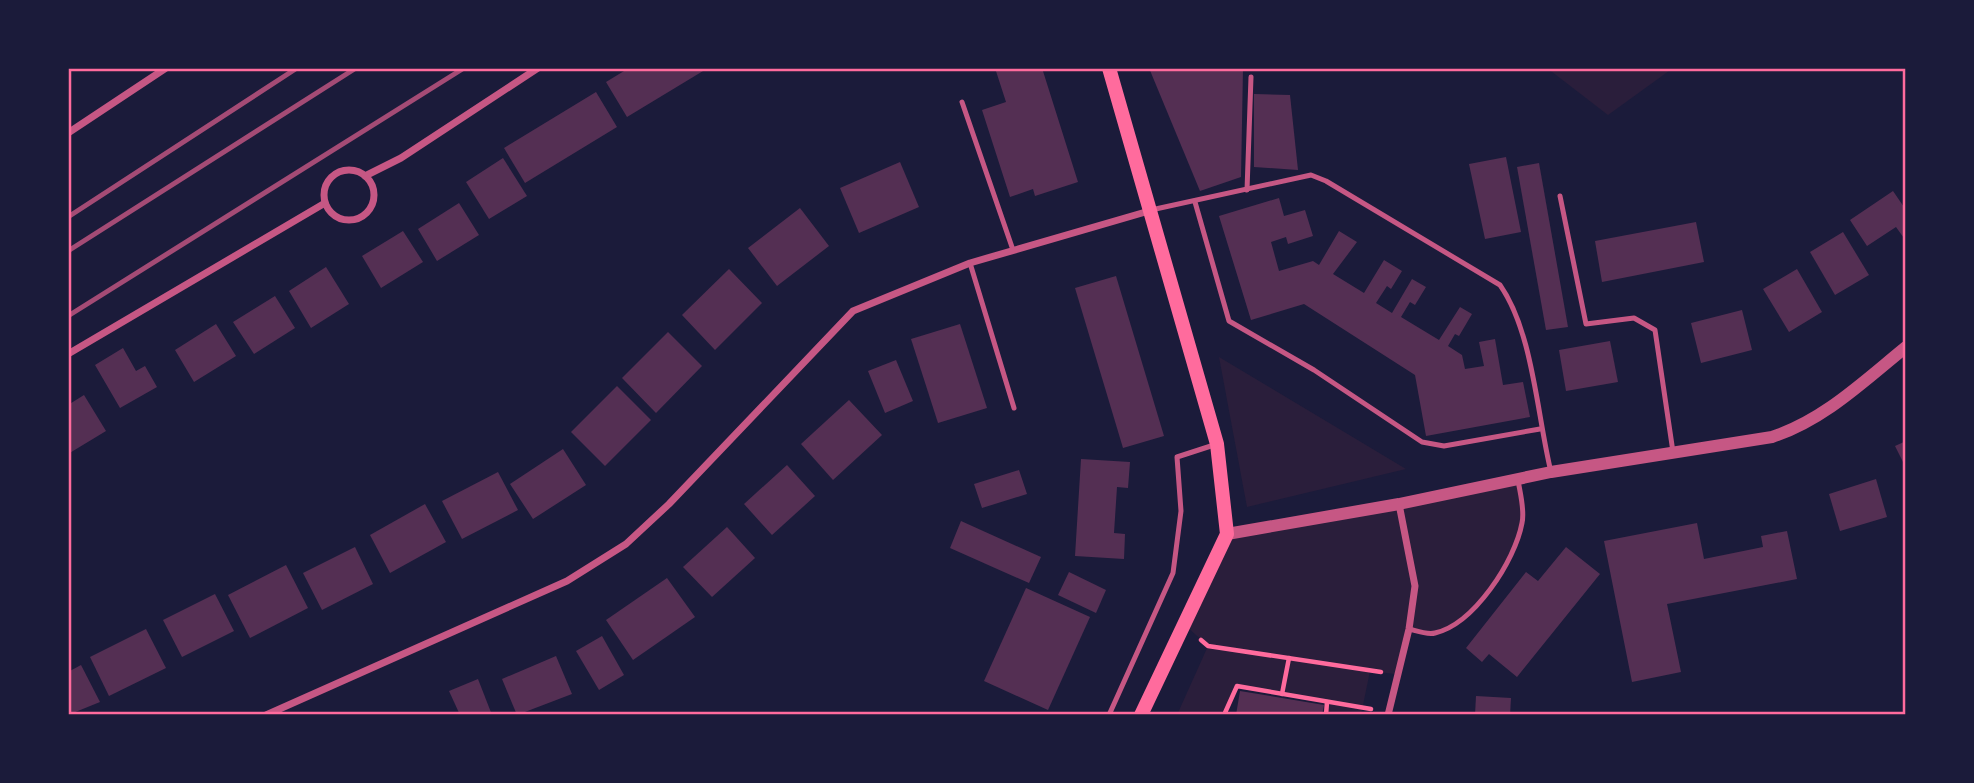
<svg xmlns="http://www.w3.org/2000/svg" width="1974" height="783" viewBox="0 0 1974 783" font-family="Raleway,sans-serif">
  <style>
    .green { fill: #2a1e3b }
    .building { fill: #542f53 }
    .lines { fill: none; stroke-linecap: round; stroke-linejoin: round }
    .path { stroke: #ff6b9d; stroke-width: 4.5 }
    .service { stroke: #c65784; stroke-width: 5 }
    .minor { stroke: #c65784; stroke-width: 7 }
    .tertiary { stroke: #c65784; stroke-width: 12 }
    .secondary { stroke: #ff6b9d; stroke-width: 14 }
    .rail { stroke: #a44b75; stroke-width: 5 }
    .neatline { fill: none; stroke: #ff6b9d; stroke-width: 2.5 }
  </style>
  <rect width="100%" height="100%" fill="#1b1b3a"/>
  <g class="green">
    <polygon points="1547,68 1673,68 1608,115"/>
    <polygon points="1219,357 1406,469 1247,507"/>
    <path d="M1518,480c2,13 7,30 4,43 -6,34 -52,102 -87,110 -8,2 -18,-2 -26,-3l-14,44 -25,-3 -9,44h-34v-12l-89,-17 -14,29h-47l31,-69 -24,-22 43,-90z"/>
  </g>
  <g class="building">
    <polygon points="629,68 708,68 627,117 606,82"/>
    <polygon points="995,68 1042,68 1078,182 1035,196 1033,189 1010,197 982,110 1006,102"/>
    <polygon points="1149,68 1243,68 1241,177 1200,191"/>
    <polygon points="596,92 617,127 525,183 504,148"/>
    <polygon points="1254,94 1290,95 1298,170 1254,167"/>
    <polygon points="1506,157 1521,232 1485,239 1469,164"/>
    <polygon points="503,158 527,196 489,219 466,182"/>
    <polygon points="900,162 919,207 859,233 840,188"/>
    <polygon points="1539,163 1568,327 1546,330 1517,167"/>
    <polygon points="1893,191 1906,210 1906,241 1896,227 1867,246 1850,220"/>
    <polygon points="1279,198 1284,216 1305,210 1313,236 1288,244 1286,237 1271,242 1279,271 1313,261 1319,265 1339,231 1357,242 1333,274 1364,293 1384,260 1402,271 1391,289 1387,286 1376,303 1392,313 1412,279 1426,287 1415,305 1410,302 1401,317 1439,340 1460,307 1472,314 1459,336 1455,334 1448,346 1462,355 1465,369 1484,366 1479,342 1495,339 1503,385 1523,382 1530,417 1426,436 1415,375 1304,304 1251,320 1219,216"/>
    <polygon points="459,203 479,235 437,261 418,229"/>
    <polygon points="800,208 829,246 777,286 748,248"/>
    <polygon points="1696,222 1704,262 1602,282 1595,241"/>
    <polygon points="403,231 423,262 381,288 362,256"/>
    <polygon points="1843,232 1869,275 1835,295 1810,252"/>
    <polygon points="326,267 349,304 311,328 289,291"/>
    <polygon points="729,269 762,303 715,350 682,315"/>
    <polygon points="1797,269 1822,312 1789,332 1763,289"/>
    <polygon points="1116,276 1164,436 1123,448 1075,288"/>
    <polygon points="275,296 295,328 254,354 233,322"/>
    <polygon points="1742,310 1752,350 1701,363 1691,323"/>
    <polygon points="216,324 236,356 194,382 175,350"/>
    <polygon points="960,324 987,408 938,423 911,339"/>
    <polygon points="668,332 702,366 656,413 622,378"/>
    <polygon points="1610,341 1618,382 1566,391 1559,350"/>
    <polygon points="123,348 136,371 145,366 157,387 120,408 95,365"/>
    <polygon points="896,360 913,401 885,413 868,371"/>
    <polygon points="617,386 651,420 605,466 571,432"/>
    <polygon points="84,395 106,431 68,454 68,405"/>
    <polygon points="849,400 882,435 833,480 801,444"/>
    <polygon points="1906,441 1906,468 1895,446"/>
    <polygon points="563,449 586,485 533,519 510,484"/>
    <polygon points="1081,459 1130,462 1128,488 1117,487 1114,533 1125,534 1124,559 1075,556"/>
    <polygon points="787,465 815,496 772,535 744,504"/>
    <polygon points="1019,470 1027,494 982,508 974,484"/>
    <polygon points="498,472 518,510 462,539 442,501"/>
    <polygon points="1876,479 1887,517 1840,531 1829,494"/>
    <polygon points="425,504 446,542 390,573 370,535"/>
    <polygon points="961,521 1041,557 1029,583 950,548"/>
    <polygon points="1697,523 1704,559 1763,547 1761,536 1787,531 1797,579 1667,604 1681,672 1632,682 1604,541"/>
    <polygon points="727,527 755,558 712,597 683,567"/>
    <polygon points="355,547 373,584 322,610 303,573"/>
    <polygon points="1566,547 1600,574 1517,677 1489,654 1482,662 1466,648 1526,572 1538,581"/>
    <polygon points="286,565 308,608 250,638 228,595"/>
    <polygon points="1069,572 1106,590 1096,613 1058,595"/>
    <polygon points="667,578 695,617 633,660 606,620"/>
    <polygon points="1026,588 1090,617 1048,710 984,681"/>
    <polygon points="215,594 234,631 182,657 163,620"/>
    <polygon points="146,629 166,668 109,696 90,657"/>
    <polygon points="602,636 624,675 599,690 576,651"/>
    <polygon points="556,656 572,694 517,715 502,679"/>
    <polygon points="81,665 100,702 68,715 68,672"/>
    <polygon points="478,679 492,715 460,715 449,691"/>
    <polygon points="1240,691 1324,705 1322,715 1236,715"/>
    <polygon points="1476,696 1511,698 1510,715 1475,715"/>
  </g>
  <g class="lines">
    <g class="path">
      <polyline points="1201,640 1208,646 1381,672"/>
      <polyline points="1282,694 1289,658"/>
      <polyline points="1224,715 1237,686 1371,709"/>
      <polyline points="1326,715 1327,702"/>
    </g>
    <g class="service">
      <polyline points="962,102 1013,250"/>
      <polyline points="1247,190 1251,77"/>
      <polyline points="1560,196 1586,324 1634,318 1655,330 1673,452"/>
      <polyline points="1195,202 1229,321 1314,370 1422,442 1444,446 1540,429"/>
      <path d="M1151,210l160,-35 15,6 174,104c33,47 37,130 51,187"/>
      <polyline points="970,263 1014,408"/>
      <path d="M1409,629c8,2 18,6 26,4 39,-9 80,-72 87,-110 3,-13 -2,-30 -4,-43"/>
      <polyline points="1109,715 1173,573 1181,511 1177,457 1214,445"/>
    </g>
    <g class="minor">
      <polyline points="68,133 166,68"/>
      <circle cx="349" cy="195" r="25"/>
      <polyline points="365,176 401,158 538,68"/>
      <polyline points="68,354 325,203"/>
      <polyline points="266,715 567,581 626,544 669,504 853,311 970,263 1149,211"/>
      <polyline points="1388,715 1409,629 1415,586 1399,504"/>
    </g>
    <path class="tertiary" d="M1227,534l172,-30 152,-32 221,-35c52,-17 92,-56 134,-90"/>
    <polyline class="secondary" points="1109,68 1217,444 1227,534 1141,715"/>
    <g class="rail">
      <polyline points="68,217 297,68"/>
      <polyline points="68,251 356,68"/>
      <polyline points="68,316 464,68"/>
    </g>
  </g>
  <rect width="1974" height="783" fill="none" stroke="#1b1b3a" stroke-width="140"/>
  <rect x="70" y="70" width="1834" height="643" class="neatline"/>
</svg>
